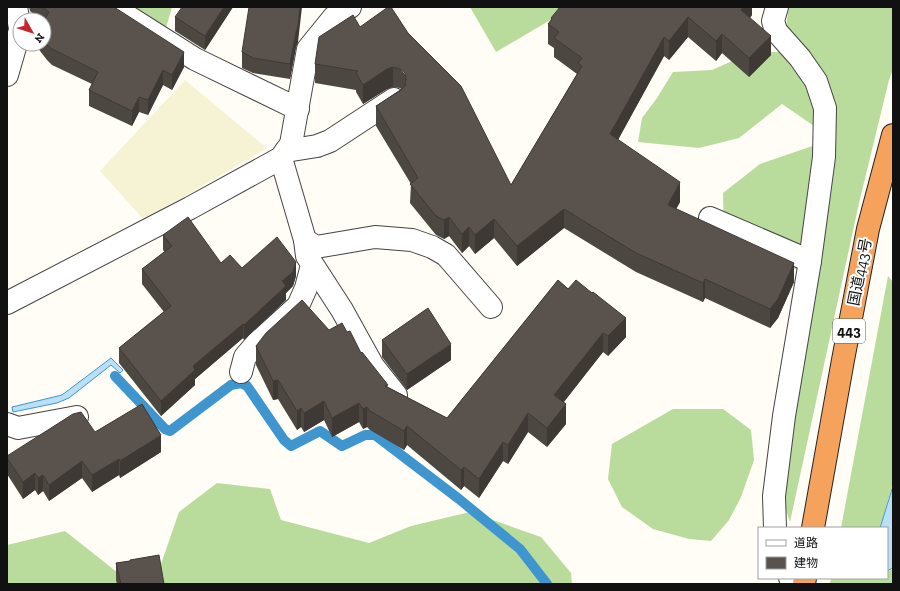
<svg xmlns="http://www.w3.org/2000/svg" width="900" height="591" viewBox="0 0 900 591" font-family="'Zilla Slab','Noto Sans JP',serif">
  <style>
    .farmland { fill: #f6f3d4 }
    .forest { fill: #b9dc9c }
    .water { fill: #b9e0f7; stroke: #3f96cf }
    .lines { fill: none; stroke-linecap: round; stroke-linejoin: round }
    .stream { stroke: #3f96cf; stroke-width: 10 }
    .minor-casing { stroke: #444; stroke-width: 24 }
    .highway-casing { stroke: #222; stroke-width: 24 }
    .minor { stroke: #fff; stroke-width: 22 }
    .highway { stroke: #f5a25d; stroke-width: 22 }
    .wall { fill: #4d4742 }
    .shaded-wall { fill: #3f3936 }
    .building { fill: #5a524d; stroke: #3f3936 }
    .labels { text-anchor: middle; stroke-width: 4; stroke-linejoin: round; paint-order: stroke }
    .shield { fill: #fff; stroke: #585858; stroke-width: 1 }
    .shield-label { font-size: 14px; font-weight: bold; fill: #111 }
    .street-label { font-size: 15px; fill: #111; stroke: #fff }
  </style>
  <rect width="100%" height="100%" fill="#fffdf5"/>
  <polygon class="farmland" points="185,80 267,148 144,220 100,171"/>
  <g class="forest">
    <polygon points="129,7 172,7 166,28"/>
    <polygon points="470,7 567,7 564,12 496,52"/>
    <polygon points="789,7 893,7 893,69 889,80 859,203 790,522 781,495 814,273 795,269 724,230 723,193 760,164 833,139 782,104 739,138 699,148 638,142 642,118 657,98 673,72 712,70 750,53 803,51 785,32"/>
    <polygon points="888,276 893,282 893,483 882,521 879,528 841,528"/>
    <polygon points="673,409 723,409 751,430 754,460 741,497 729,520 711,541 689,539 653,529 622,507 608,479 612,444"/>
    <polygon points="217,483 270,489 281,520 369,543 411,526 470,512 541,537 571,573 572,584 148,584 160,567 179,512"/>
    <polygon points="65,531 132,584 7,584 7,545"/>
    <polygon points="893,569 893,584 830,584 831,578 887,578 887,572"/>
  </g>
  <g class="water">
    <polygon points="111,358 123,370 120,373 111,365 69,398 57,403 13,412 12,407 62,395"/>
    <polygon points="893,486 893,568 887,571 887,528 880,528"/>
  </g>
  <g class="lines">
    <polyline class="stream" points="115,376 165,429 170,431 231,385 241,383 247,386 284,440 291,446 320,431 342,446 365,435 375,435 459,499 520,549 547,584"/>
    <g class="minor-casing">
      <g id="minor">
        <polyline points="16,7 20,28"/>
        <polyline points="113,7 195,59 298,109"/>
        <polyline points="7,75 20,30"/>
        <polyline points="286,151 317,146 330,141 394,99"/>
        <polyline points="281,158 305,240 307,256 342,310 373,366 396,395"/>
        <polyline points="710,218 810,261"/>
        <polyline points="305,240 316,247 375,237 412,240 432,247 446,255 491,307"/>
        <polyline points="7,303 190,208 281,158 291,144 308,49 334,17 350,7"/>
        <polyline points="241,372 245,357 257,343 298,306 306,288 312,265"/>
        <polyline points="7,424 18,428 77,417"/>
        <polyline points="775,528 774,496 784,416 810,261 824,157 825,108 816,81 800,58 776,31 773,21 777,7"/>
        <polyline points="790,578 793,584"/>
      </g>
    </g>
    <g class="highway-casing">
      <g id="highway">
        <polyline points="813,528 843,360 868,229 893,135"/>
        <polyline points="804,584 805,578"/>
      </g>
    </g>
    <use href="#minor" class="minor"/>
    <use href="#highway" class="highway"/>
  </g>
  <g class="wall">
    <polygon points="29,7 114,7 184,67 172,90 163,85 148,115 139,112 132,126 89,106 89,90 92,84 52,65 47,60 37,47 37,44 44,44 44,20 40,20 30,11"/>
    <polygon points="233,7 205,50 175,31 175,17"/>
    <polygon points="752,7 752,15 750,18 771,55 749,77 722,53 716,61 688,37 669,60 664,56 618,140 680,202 676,209 794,282 778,318 770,328 705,298 703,302 636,272 564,228 517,266 494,238 475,254 469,246 462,253 449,236 444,239 436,235 410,203 411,184 376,126 376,106 401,89 400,88 393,87 387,89 363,104 356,92 356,90 315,83 315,64 360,27 511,185 577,74 554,57 554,48 548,44 548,24 551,20 551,18"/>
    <polygon points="298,42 296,47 290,79 253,73 242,68 242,52"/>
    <polygon points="163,235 221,263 242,268 296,276 293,286 286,293 286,300 244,340 243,338 195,379 195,385 161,416 119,363 119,348 164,312 142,284 142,269 165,252 163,250"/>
    <polygon points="558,280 626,337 608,356 603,352 564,402 566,424 547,447 528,432 508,464 503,461 479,498 464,486 461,490 407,445 404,450 370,430 367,427 363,429 359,422 332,437 324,420 304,432 301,427 297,430 278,399 273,400 256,365 256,346 329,330 361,353 388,387 447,418"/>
    <polygon points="382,340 451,360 407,390 382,357"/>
    <polygon points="95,432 161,452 120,478 119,475 92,492 82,478 49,501 43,491 38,495 35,490 23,499 7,474 7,456"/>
    <polygon points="130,560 164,584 117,584 116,580 116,563 130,561"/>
  </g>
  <g class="shaded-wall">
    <polygon points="224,7 233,7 205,50 205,36"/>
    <polygon points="300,7 302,7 298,42 296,47 290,79 290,64"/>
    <polygon points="743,7 752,7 752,15 741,29 741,10"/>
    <polygon points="688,17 688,37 669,60 669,41"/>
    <polygon points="722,34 722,53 716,61 716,41"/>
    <polygon points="771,36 771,55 749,77 749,58"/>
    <polygon points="664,37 664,56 610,154 610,134"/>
    <polygon points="184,52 184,67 172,90 172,75"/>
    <polygon points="393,67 393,87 387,89 363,104 363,85 387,69"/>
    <polygon points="163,70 163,85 148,115 148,100"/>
    <polygon points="139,97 139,112 132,126 132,111"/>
    <polygon points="680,182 680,202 668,224 668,205"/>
    <polygon points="564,209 564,228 517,266 517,246"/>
    <polygon points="449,217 449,236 444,239 444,220"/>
    <polygon points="494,219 494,238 475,254 475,235"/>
    <polygon points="469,227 469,246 462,253 462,234"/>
    <polygon points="296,262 296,276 293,286 286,293 286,300 244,340 244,325 282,281"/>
    <polygon points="794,263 794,282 778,318 770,328 770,309"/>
    <polygon points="705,279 705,298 703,302 703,283"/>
    <polygon points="626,318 626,337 608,356 608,336"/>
    <polygon points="243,324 243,338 195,379 195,385 161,416 161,401 193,366"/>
    <polygon points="603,333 603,352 554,414 554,395"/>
    <polygon points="451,344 451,360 407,390 407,374"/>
    <polygon points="278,380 278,399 273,400 273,381"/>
    <polygon points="324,401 324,420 304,432 304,413"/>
    <polygon points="359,403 359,422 332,437 332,418"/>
    <polygon points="566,404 566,424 547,447 547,428"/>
    <polygon points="367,407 367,427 363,429 363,409"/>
    <polygon points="301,408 301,427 297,430 297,411"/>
    <polygon points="528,413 528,432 508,464 508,445"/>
    <polygon points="407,426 407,445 404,450 404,431"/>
    <polygon points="161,435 161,452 120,478 120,461"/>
    <polygon points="503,442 503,461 479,498 479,479"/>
    <polygon points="119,459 119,475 92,492 92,475"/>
    <polygon points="82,461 82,478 49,501 49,485"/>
    <polygon points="464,467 464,486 461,490 461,470"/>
    <polygon points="35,473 35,490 23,499 23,482"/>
    <polygon points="43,475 43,491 38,495 38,478"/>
  </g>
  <g class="building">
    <polygon points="43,7 114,7 184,52 172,75 163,70 148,100 139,97 132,111 89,90 98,72 52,49 47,45 44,41 44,20 49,12"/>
    <polygon points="182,7 224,7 205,36 175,17"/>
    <polygon points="249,7 300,7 298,26 296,32 290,64 253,58 242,52"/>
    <polygon points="388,7 391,7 408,33 461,86 511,185 582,66 578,63 582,58 554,38 559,32 548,24 552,19 551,18 560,7 743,7 741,10 771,36 749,58 722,34 716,41 688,17 669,41 664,37 610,134 680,182 668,205 794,263 778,299 770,309 705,279 703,283 636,253 564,209 517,246 494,219 475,235 469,227 462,234 449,217 444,220 436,216 410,184 418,178 376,106 401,90 405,86 406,79 405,73 400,69 393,67 387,69 363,85 356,73 358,71 315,64 319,37 353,15 360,27"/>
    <polygon points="188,217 221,263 230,255 242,268 277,237 296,262 293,272 282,281 286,286 244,325 243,324 193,366 195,370 161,401 119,348 171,306 142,269 172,246 163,235"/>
    <polygon points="558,280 568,289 576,280 592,293 593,292 626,318 608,336 603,333 554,395 566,404 547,428 528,413 508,445 503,442 479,479 464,467 461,470 407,426 404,431 370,411 367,407 363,409 359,403 332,418 324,401 304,413 301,408 297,411 278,380 273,381 256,346 266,333 302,300 329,330 342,323 347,332 350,331 361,353 362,352 388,385 385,386 447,418"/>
    <polygon points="428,308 451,344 407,374 382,340"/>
    <polygon points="142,404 161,435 120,461 119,459 92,475 82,461 49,485 43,475 38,478 35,473 23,482 7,458 7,456 73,414 81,412 95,432"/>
    <polygon points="159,555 164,584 121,584 116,563 130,561 130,560"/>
  </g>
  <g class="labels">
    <rect class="shield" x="833" y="319" width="32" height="24" rx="3"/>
    <g class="shield-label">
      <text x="849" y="336">443</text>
    </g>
    <g class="street-label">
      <text transform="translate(860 272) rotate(-79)" y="5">国道443号</text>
    </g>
  </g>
  <rect width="900" height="591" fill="none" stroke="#111111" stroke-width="16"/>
  <rect x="758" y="527" width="130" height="52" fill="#ffffff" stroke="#a0a0a0"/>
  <rect x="766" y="540" width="20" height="6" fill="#ffffff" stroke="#a0a0a0"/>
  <text x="794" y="547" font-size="12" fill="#111111">道路</text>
  <rect x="766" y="557" width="20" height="12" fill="#5a524d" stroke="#a0a0a0"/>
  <text x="794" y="567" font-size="12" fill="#111111">建物</text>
  <g transform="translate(32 32) rotate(129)"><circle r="19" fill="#ffffff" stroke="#a0a0a0"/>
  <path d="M0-3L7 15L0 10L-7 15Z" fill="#c4262e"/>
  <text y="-6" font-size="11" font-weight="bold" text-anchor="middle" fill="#111111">N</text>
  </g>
</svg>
